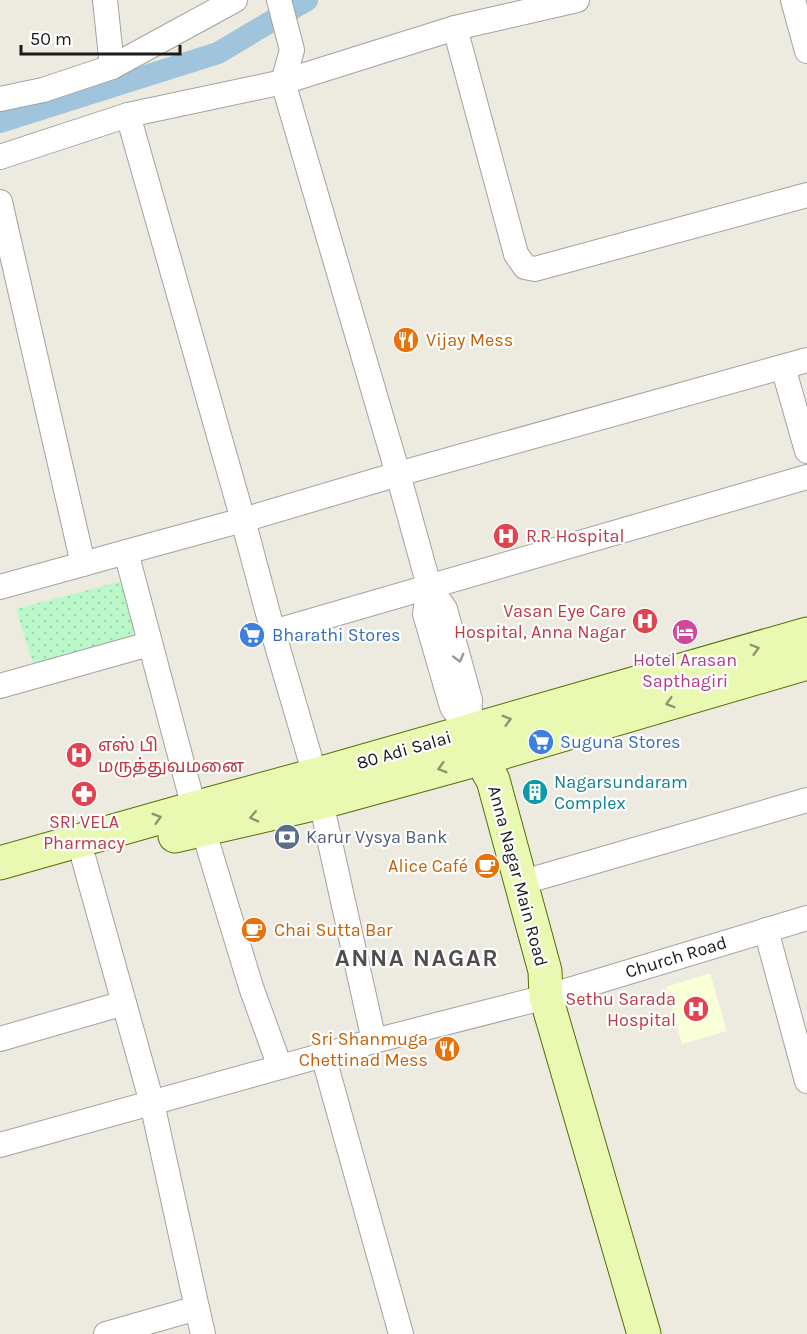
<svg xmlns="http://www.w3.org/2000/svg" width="807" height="1334" viewBox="0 0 807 1334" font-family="Karla,'Noto Sans Tamil',sans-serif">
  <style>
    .education { fill: #f9ffd7 }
    .park { fill: url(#park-dots) }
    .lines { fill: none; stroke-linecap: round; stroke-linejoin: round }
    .canal { stroke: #a0c4db; stroke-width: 22 }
    .street-casing { stroke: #a2a2a2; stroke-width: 26 }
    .secondary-casing { stroke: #536f05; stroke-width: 35 }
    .street { stroke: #fff; stroke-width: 24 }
    .secondary { stroke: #eaf9b2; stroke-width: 33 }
    .oneway { stroke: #8d956e }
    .oneway2 { stroke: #989898 }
    .labels { text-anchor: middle; stroke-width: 4.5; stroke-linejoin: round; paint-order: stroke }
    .food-label { font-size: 18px; fill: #c56008; stroke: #fff; text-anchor: start }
    .health-label { font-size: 18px; fill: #be3a42; stroke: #fff; text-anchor: start }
    .shop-label { font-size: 18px; fill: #366cbe; stroke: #fff; text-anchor: start }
    .hotel-label { font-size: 18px; fill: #b23c85; stroke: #fff }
    .street-label { font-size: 18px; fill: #1b1b1b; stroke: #fff }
    .culture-label { font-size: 18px; fill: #0d838f; stroke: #fff; text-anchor: start }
    .service-label { font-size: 18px; fill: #4e5e75; stroke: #fff; text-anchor: start }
    .district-label { font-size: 24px; font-weight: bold; letter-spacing: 1.5px; fill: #4e4e4e; stroke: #fff }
  </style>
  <defs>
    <pattern id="park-dots" width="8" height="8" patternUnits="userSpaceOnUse" patternTransform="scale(1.5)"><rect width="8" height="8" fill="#bbf8c9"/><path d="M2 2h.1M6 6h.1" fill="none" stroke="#a0d4ac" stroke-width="1.8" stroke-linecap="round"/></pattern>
  </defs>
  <rect width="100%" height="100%" fill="#edeae0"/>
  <polygon class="education" points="710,973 727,1031 682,1044 666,987"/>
  <polygon class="park" points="126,580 145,654 39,683 16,609"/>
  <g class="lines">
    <polyline class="canal" points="0,122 218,53 307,0"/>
    <g class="street-casing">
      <g id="street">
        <polyline points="105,0 112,67"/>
        <polyline points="793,0 807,51"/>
        <polyline points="455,28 516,254 525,267 535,269 807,195"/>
        <polyline points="0,99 43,90 112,67 235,0"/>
        <polyline points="128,115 243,520 273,632 315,775 374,1041"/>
        <polyline points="0,157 128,115 283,82 455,28 577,0"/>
        <polyline points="0,202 83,564 126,552 194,808 203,829 251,987 280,1067"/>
        <polyline points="783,367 807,451"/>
        <polyline points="126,552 243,520 398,474 283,82 292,50 279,0"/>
        <polyline points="429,586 425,614 452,707 469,730 470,700 445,609 429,586 398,474 807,360"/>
        <polyline points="0,587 83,564"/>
        <polyline points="273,632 807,477"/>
        <polyline points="0,686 149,644"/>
        <polyline points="84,860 152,1103 197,1308"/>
        <polyline points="520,883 807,800"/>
        <polyline points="766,930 807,1081"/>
        <polyline points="0,1039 124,1003"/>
        <polyline points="323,1055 401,1334"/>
        <polyline points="0,1145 374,1041 546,997 807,918"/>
        <polyline points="106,1334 197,1308 203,1334"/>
      </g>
    </g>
    <g class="secondary-casing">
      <g id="secondary">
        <polyline points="480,758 493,780 545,971 546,997 644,1334"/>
        <polyline points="175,836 322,802 497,754 807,663"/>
        <polyline points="0,863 194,808 315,775 807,634"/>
      </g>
    </g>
    <use href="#street" class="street"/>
    <use href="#secondary" class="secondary"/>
  </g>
  <defs><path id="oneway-chevron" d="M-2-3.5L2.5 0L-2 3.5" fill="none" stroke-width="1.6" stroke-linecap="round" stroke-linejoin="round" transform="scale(1.5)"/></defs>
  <g class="oneway">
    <use href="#oneway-chevron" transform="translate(755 649) rotate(-16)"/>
    <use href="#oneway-chevron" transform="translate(670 703) rotate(164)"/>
    <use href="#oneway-chevron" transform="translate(507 720) rotate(-16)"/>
    <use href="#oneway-chevron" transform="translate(442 768) rotate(164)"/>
    <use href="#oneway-chevron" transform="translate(254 817) rotate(167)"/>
    <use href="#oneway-chevron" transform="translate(157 818) rotate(-16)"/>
  </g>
  <use class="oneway2" href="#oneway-chevron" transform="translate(459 658) rotate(75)"/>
  <defs>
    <g id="restaurant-disc" transform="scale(1.35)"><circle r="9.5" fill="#e8710a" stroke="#fff"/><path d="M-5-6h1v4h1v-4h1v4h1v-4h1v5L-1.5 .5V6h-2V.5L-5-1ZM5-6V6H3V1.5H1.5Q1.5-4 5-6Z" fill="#fff"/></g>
    <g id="hospital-disc" transform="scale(1.35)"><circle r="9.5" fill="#e0444e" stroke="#fff"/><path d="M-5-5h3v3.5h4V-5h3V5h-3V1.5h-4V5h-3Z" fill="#fff"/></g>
    <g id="hotel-disc" transform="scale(1.35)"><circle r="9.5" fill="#d1479c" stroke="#fff"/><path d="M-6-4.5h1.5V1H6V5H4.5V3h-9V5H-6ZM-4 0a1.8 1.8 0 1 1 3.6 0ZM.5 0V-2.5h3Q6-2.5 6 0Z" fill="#fff"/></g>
    <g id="supermarket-disc" transform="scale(1.35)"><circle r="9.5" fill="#3f7fe0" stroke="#fff"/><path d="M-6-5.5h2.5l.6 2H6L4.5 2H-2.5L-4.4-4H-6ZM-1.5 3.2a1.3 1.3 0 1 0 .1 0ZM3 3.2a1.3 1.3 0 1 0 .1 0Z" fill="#fff"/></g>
    <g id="building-disc" transform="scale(1.35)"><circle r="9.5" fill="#0f9aa8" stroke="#fff"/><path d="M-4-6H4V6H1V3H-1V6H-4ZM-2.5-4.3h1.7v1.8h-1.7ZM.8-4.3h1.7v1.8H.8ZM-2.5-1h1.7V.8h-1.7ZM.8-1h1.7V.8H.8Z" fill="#fff"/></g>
    <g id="pharmacy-disc" transform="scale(1.35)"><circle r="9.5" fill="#e0444e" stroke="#fff"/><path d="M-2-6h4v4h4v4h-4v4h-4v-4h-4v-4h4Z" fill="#fff"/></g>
    <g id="bank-disc" transform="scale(1.35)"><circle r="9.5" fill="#5c6f8a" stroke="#fff"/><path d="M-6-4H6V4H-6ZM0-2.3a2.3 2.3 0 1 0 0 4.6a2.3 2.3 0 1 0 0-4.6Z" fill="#fff"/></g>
    <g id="cafe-disc" transform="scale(1.35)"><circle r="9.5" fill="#e8710a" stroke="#fff"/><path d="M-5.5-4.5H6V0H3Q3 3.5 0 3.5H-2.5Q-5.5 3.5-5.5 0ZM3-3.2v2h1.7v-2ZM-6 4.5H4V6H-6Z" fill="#fff"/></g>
  </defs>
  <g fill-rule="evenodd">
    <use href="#restaurant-disc" x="406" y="340"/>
    <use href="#hospital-disc" x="506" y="536"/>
    <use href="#hospital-disc" x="645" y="621"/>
    <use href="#hotel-disc" x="685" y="632"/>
    <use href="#supermarket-disc" x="252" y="635"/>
    <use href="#supermarket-disc" x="541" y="742"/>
    <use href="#hospital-disc" x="79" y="755"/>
    <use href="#building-disc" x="535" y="792"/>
    <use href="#pharmacy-disc" x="84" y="794"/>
    <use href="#bank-disc" x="287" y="837"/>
    <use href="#cafe-disc" x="487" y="866"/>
    <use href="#cafe-disc" x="254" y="930"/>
    <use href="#hospital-disc" x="696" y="1009"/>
    <use href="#restaurant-disc" x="447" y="1049"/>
  </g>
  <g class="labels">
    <g class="food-label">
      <text x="426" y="346">Vijay Mess</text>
      <text x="468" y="872" text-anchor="end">Alice Café</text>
      <text x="274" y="936">Chai Sutta Bar</text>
      <text x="428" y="1045" text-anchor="end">Sri Shanmuga<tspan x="428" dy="21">Chettinad Mess</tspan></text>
    </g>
    <g class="health-label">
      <text x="526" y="542">R.R Hospital</text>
      <text x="626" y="617" text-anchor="end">Vasan Eye Care<tspan x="626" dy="21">Hospital, Anna Nagar</tspan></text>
      <text x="98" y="751">எஸ் பி<tspan x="98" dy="21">மருத்துவமனை</tspan></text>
      <text x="84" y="828" text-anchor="middle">SRI VELA<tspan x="84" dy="21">Pharmacy</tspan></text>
      <text x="676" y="1005" text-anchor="end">Sethu Sarada<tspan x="676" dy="21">Hospital</tspan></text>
    </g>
    <g class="shop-label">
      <text x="272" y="641">Bharathi Stores</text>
      <text x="560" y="748">Suguna Stores</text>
    </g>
    <g class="hotel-label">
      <text x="685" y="666">Hotel Arasan<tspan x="685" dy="21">Sapthagiri</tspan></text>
    </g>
    <g class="street-label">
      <text transform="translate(404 750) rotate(-16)" y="6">80 Adi Salai</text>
      <text transform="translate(518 876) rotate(75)" y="6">Anna Nagar Main Road</text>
      <text transform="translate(676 957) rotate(-17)" y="6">Church Road</text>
    </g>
    <g class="culture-label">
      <text x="554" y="788">Nagarsundaram<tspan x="554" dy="21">Complex</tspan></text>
    </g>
    <g class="service-label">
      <text x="306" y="843">Karur Vysya Bank</text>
    </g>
    <g class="district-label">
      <text x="417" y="966">ANNA NAGAR</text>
    </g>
  </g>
  <path d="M21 45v9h159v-9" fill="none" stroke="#1b1b1b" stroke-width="3"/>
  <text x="30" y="45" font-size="18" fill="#1b1b1b" stroke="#ffffff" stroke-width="4.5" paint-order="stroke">50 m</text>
</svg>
